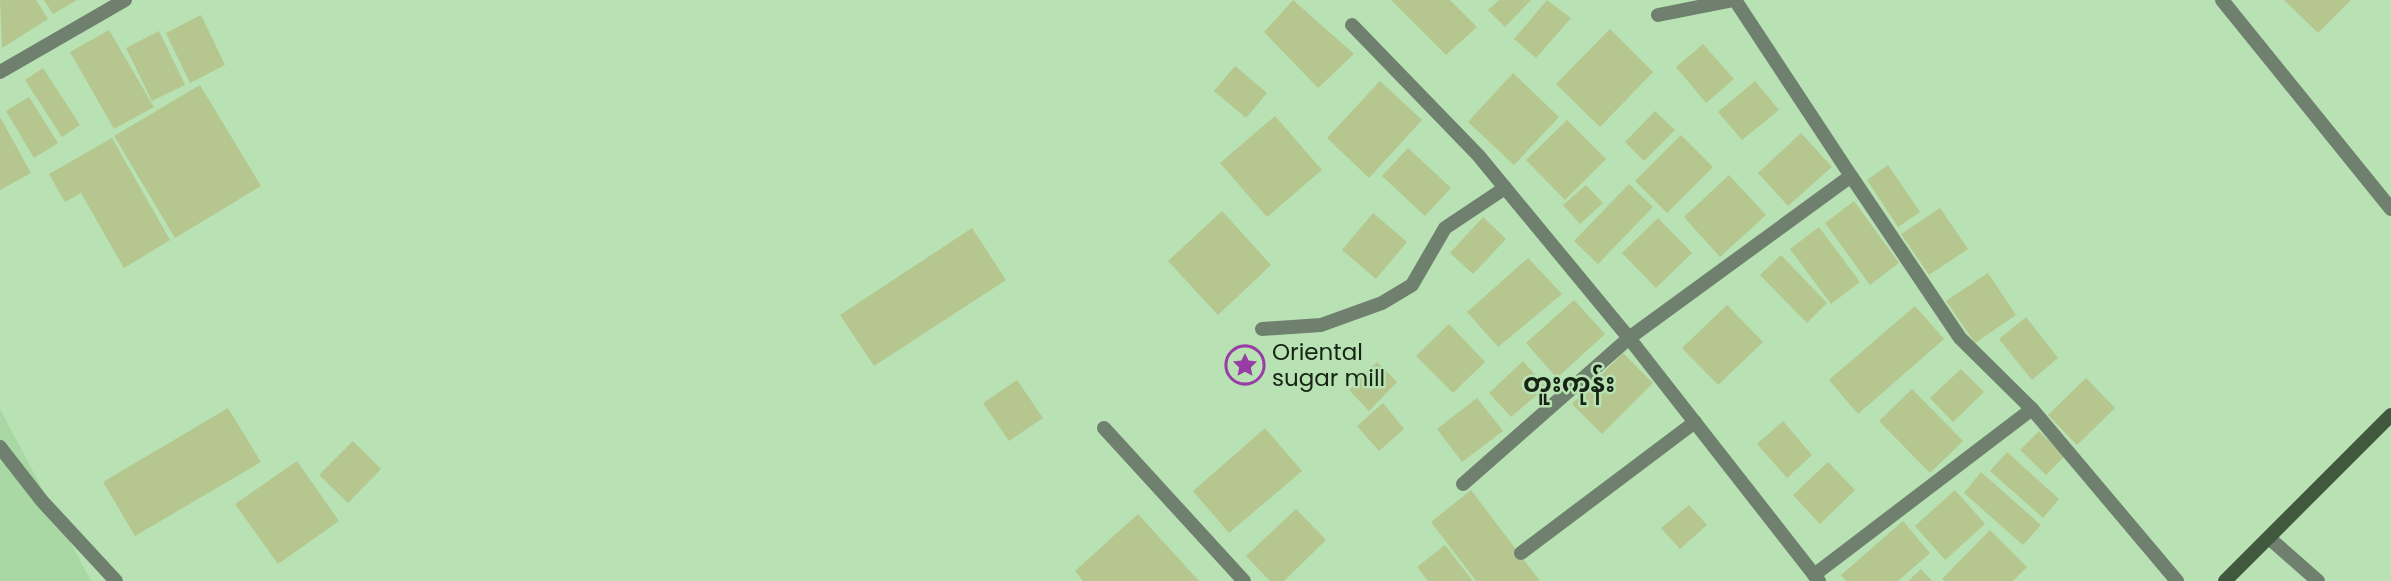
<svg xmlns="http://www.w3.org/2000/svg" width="2391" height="581" viewBox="0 0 2391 581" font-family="Poppins,'Noto Sans Myanmar',sans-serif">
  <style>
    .built { fill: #aad8a5 }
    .building { fill: #b5c68f }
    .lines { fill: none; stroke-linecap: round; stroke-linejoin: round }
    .street { stroke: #6f806e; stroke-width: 14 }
    .secondary { stroke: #40583e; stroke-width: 14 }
    .labels { text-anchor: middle; stroke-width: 5; stroke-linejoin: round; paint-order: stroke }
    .poi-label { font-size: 23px; fill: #152413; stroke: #b9e2b4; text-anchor: start }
    .quarter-label { font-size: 26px; font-weight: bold; fill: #152413; stroke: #b9e2b4 }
  </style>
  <rect width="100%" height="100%" fill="#b9e2b4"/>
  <polygon class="built" points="0,409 91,581 0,581"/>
  <g class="building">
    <polygon points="0,0 36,0 48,19 2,48"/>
    <polygon points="44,0 77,0 53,14"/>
    <polygon points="1293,0 1354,54 1318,88 1264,32"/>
    <polygon points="1391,0 1450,0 1477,27 1446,55"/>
    <polygon points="1499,0 1531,0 1505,27 1488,10"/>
    <polygon points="1547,0 1571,18 1536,58 1514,39"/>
    <polygon points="2284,0 2351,0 2318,33"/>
    <polygon points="201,15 225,65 190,83 166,33"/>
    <polygon points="1610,29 1653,72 1600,127 1556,84"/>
    <polygon points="109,30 154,107 114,129 70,52"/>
    <polygon points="159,31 185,85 152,101 126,48"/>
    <polygon points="1703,44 1734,79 1706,103 1676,67"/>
    <polygon points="1235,66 1267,93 1246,118 1214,91"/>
    <polygon points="43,68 80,125 62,137 25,80"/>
    <polygon points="1513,73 1559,117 1514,165 1468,122"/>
    <polygon points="1380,81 1422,120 1369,178 1327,138"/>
    <polygon points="1755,81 1779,110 1742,140 1718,112"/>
    <polygon points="200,85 261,186 175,238 114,136"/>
    <polygon points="29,97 58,143 34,158 6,111"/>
    <polygon points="1655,111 1675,130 1644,161 1625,142"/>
    <polygon points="1275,116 1322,170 1267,217 1220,163"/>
    <polygon points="0,117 31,173 0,190"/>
    <polygon points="1567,120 1606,159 1565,200 1526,160"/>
    <polygon points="1801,133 1832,167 1788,206 1758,173"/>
    <polygon points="1681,135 1713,167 1667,213 1635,181"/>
    <polygon points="112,138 170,240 124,268 81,193 65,202 49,174"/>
    <polygon points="1408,148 1451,188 1425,216 1382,176"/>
    <polygon points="1888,165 1920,212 1898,227 1867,180"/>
    <polygon points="1729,175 1766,215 1720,257 1684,217"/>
    <polygon points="1629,184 1653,207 1598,264 1574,241"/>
    <polygon points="1586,185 1603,203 1580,224 1563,205"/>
    <polygon points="1854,201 1899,263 1870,285 1825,223"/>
    <polygon points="1940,208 1968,249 1929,275 1901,234"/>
    <polygon points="1222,211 1271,265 1218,315 1168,261"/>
    <polygon points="1373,213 1407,242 1376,279 1342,250"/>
    <polygon points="1483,217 1506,239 1473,274 1450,253"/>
    <polygon points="1658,218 1692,253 1656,288 1622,253"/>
    <polygon points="1819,227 1860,282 1831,304 1790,249"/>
    <polygon points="972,228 1006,280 874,366 840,315"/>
    <polygon points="1781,255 1827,303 1807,323 1760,275"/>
    <polygon points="1528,258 1562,294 1498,347 1467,312"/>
    <polygon points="1988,273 2016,315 1975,343 1946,301"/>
    <polygon points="1574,300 1605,334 1557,378 1526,343"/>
    <polygon points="1727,305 1763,342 1718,385 1682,348"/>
    <polygon points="1915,306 1944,339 1858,414 1829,380"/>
    <polygon points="2026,317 2058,358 2032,380 1999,339"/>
    <polygon points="1449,324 1485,362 1453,393 1416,356"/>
    <polygon points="1623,353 1653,383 1602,434 1572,404"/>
    <polygon points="1523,361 1546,387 1511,417 1489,393"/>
    <polygon points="1377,362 1397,382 1369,411 1349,390"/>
    <polygon points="1961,369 1984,392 1953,422 1930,398"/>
    <polygon points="2086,378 2115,408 2077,445 2048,415"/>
    <polygon points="1017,380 1043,418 1009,441 983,403"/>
    <polygon points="1912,389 1963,441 1930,473 1879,421"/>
    <polygon points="1477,398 1503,431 1462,462 1437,429"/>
    <polygon points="1383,403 1404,429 1379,451 1357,426"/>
    <polygon points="228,408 261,462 135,536 103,482"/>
    <polygon points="1783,421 1812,455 1787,478 1757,444"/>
    <polygon points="1265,428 1302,471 1229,533 1193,491"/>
    <polygon points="2039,431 2065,456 2046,475 2020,450"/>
    <polygon points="353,441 381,469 348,503 319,475"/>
    <polygon points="2007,452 2059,499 2043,518 1990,471"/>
    <polygon points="297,461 339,521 278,564 235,504"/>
    <polygon points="1828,462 1855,490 1820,524 1793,495"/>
    <polygon points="1981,472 2041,525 2023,545 1964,493"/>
    <polygon points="1471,490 1540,581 1476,581 1431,522"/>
    <polygon points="1955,490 1985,524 1945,560 1915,526"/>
    <polygon points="1689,505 1707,525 1680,549 1661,528"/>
    <polygon points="1296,509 1326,540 1284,581 1270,581 1246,556"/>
    <polygon points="1138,514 1199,581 1083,581 1075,571"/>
    <polygon points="1903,521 1930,553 1898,581 1846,581 1841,575"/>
    <polygon points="1990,530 2027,567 2013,581 1945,581 1942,579"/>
    <polygon points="1445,545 1472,580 1471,581 1428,581 1417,567"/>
    <polygon points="1921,569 1932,581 1908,581"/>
  </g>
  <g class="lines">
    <g class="street">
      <polyline points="2222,0 2391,209"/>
      <polyline points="1658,15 1734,0"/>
      <polyline points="1352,25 1478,155 1629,338 1819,581"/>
      <polyline points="0,72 125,0"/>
      <polyline points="1262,329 1321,325 1382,303 1412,285 1445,228 1505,188"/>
      <polyline points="2032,409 2177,581"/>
      <polyline points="1104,428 1244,581"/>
      <polyline points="0,447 42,501 116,581"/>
      <polyline points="1463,484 1629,338 1851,176 1735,0"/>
      <polyline points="2269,538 2318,581"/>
      <polyline points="1521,553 1695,422"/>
      <polyline points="1814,575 2032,409 1960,338 1851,176"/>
    </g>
    <polyline class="secondary" points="2225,581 2391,415"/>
  </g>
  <defs>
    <g id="sight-ring" transform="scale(2.0125)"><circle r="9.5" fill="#b9e2b4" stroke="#983ca6" stroke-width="1.5"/><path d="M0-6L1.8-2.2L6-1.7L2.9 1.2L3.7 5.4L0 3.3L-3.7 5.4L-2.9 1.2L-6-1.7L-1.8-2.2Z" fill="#983ca6"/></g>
  </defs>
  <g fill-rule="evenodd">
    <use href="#sight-ring" x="1245" y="365"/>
  </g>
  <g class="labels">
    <g class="poi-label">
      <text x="1272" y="360">Oriental<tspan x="1272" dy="26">sugar mill</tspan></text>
    </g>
    <g class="quarter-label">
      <text x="1569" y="392">တူးကုန်း</text>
    </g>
  </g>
</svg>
